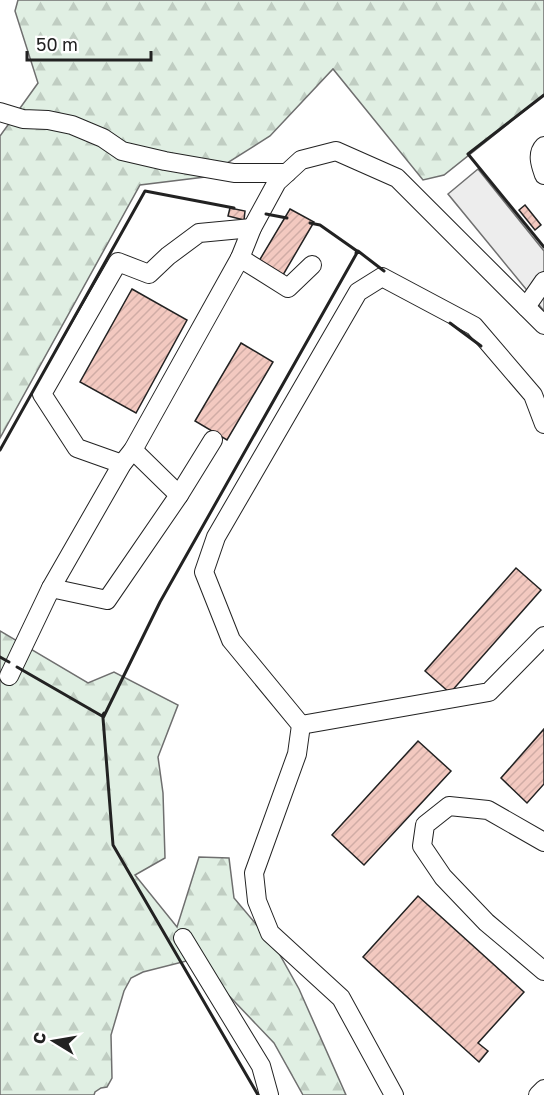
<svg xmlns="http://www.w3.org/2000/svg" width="544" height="1095" viewBox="0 0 544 1095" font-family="'Golos Text',sans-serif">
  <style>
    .forest { fill: url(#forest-firs); stroke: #6f6f6f; stroke-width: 1.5 }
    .parking { fill: #ededed; stroke: #6f6f6f; stroke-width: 1.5 }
    .building { fill: url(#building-hatch); stroke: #222; stroke-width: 1.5 }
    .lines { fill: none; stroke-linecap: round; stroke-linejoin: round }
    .minor-casing { stroke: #222; stroke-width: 20 }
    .minor { stroke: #fff; stroke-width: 18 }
    .wall { stroke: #222; stroke-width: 3 }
  </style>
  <defs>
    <pattern id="forest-firs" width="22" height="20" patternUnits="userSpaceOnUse" patternTransform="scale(1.5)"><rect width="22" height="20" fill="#e0efe3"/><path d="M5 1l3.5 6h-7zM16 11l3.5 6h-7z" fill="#c0cdc2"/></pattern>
    <pattern id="building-hatch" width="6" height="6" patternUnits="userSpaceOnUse" patternTransform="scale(1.5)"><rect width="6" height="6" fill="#f3c9c0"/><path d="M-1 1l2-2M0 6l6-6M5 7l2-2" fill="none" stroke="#d0aca5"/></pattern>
  </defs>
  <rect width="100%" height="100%" fill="#fff"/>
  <g class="forest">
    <polygon points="18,0 544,0 544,95 444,175 423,180 333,69 270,136 205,177 140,185 0,438 0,136 38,83 15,11"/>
    <polygon points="0,631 88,683 114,672 178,705 158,757 163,793 165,858 135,875 177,927 199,857 229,858 234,898 276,948 299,989 346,1095 303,1095 274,1043 194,959 143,972 131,978 124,991 111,1035 112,1078 107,1087 101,1088 95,1092 94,1095 0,1095"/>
  </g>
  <polygon class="parking" points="478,169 544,251 544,311 448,194"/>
  <g class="building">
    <polygon points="525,205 541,225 535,230 519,210"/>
    <polygon points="230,208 245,211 244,220 228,216"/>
    <polygon points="290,209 314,222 283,275 259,261"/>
    <polygon points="132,289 187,320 136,413 80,382"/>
    <polygon points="241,343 273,362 227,440 195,421"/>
    <polygon points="516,568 541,590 450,693 425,671"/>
    <polygon points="544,729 544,784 527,803 501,778"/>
    <polygon points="418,741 451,771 364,865 332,835"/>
    <polygon points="418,896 524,992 478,1043 488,1051 479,1062 363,957"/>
  </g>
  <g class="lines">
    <g class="minor-casing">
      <g id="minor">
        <polyline points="0,112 23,119 48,120 72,125 103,138 122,151 165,161 234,173 287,173"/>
        <path d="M544,146c-8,8 -3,20 0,29"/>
        <polyline points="240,258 288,288 312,265"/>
        <polyline points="526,307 544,281"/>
        <polyline points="133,450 179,495"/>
        <polyline points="122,464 77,448 42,394 118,262 149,274 168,256 199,233 252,228"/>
        <polyline points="51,588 107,600 179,495 213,440"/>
        <polyline points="9,676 51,588 122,464 133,450 240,258 252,228 277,182 301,160 336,151 397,178 544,325"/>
        <polyline points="301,725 489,692 544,636"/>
        <polyline points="544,842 488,810 449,806 425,825 422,846 443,877 486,922 544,971"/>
        <polyline points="183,938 261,1066 269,1095"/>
        <polyline points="394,1095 341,998 270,933 257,901 254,873 297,754 301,725 231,640 204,572 216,537 358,292 382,277 474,326 533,395 544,424"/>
        <polyline points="538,1095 544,1089"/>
      </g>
    </g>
    <use href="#minor" class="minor"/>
    <g class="wall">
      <polyline points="544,95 468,154 544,247"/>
      <polyline points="266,214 287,218"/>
      <polyline points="310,223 320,225 357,251 356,253"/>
      <polyline points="450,323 481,346"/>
      <polyline points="0,450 145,191 234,208"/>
      <polyline points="0,657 9,662"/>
      <polyline points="17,667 102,716 104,713"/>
      <polyline points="258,1095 113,845 103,718 160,602 358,251 384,271"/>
    </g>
  </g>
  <g transform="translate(54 1041) rotate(281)" stroke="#ffffff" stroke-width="4.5" paint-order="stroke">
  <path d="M0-4.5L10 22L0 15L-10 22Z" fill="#222222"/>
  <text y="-9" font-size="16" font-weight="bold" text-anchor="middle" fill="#222222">С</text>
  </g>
  <path d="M27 51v9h124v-9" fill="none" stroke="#222222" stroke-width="3"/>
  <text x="36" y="51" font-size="18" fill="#222222" stroke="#ffffff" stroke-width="4.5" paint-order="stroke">50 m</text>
</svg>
